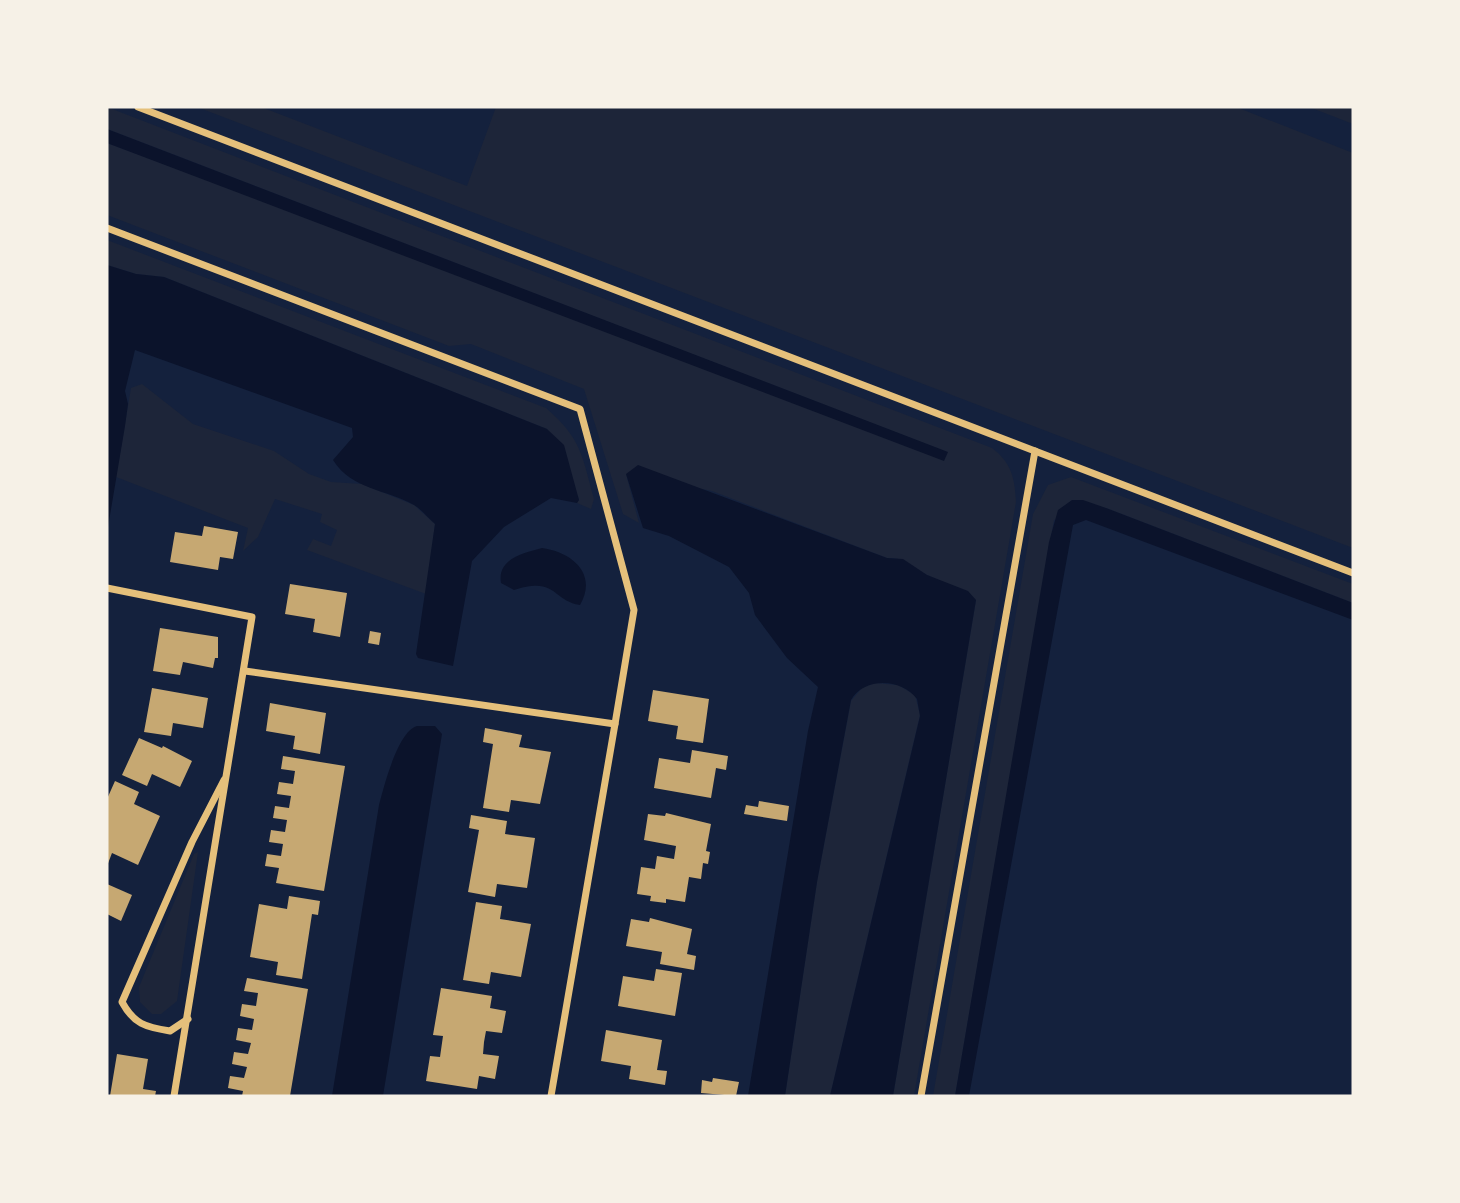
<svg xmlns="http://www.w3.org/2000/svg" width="1460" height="1203" viewBox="0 0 1460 1203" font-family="'Alegreya Sans',sans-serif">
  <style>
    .green { fill: #1d2539 }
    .water { fill: #0b132b }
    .building { fill: #c6a872 }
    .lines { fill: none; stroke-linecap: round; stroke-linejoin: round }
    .minor { stroke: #e5c07b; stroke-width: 7 }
  </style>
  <rect width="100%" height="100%" fill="#14213d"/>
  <g class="green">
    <path d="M107,107l885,341c19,14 23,30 24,54l-102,594h-21l83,-496c-17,-14 -30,-16 -49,-25 -15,-8 -22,-18 -40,-17l-175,-67 -86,-17 13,49 -16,-9 -39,-125 -113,-45 -22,2 -342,-131v-72l840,309 -840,-323z"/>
    <polygon points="197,107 261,107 467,186 496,107 1236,107 1353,153 1353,548"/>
    <polygon points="1309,107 1353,107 1353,124"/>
    <path d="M107,240l439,168c36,31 36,48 48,91l-3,10 -14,-6 2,-4 -32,-70 -383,-152 -28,-3 -29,-9z"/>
    <polygon points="142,384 193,424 274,451 309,474 331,482 362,484 414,505 435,524 426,594 307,550 313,539 331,546 337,530 320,522 322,514 275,499 258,537 243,551 248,528 116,477 131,388"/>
    <polygon points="1071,477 1353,584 1353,603 1106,508 1054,520 955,1096 933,1096 1033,514 1048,485"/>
    <polygon points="875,683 898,685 915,695 920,715 830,1096 785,1096 817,882 851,701 862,688"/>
    <polygon points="198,852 177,1001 161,1014 152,1014 140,1002 139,987 194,854"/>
  </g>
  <g class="water">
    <polygon points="107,129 948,452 944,461 107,143"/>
    <path d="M107,265l29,9 28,3 383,152 17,16 15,55 -2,3 -26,-5 -47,29 -32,34 -19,105 -35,-8 -2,-4 19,-130c-7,-6 -13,-14 -21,-19 -28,-16 -62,-15 -81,-45l20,-23 -1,-9 -217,-78 -10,41 3,13 -3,22 -18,107z"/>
    <path d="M638,465l249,93 16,1 24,16 41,16 8,9 -83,496h-63l90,-380 -3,-17c-16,-21 -53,-22 -66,1l-34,182 -32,214h-37l60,-365 10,-44 -31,-29 -32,-43 -6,-22 -20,-26 -60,-31 -26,-8 -17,-54z"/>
    <polygon points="1072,500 1083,500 1106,508 1353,603 1353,620 1086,520 1073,525 969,1096 955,1096 1049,542 1058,510"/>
    <path d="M542,548c30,4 56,26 38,57 -29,-5 -23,-29 -66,-15l-13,-7c-4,-24 22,-30 41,-35z"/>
    <path d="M417,726h18l7,8 -59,362h-51l47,-291c5,-19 19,-74 38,-79z"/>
  </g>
  <g class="building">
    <polygon points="204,526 238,532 233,559 220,557 218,570 170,562 175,532 202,536"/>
    <polygon points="290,584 347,593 340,637 313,632 315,619 285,614"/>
    <polygon points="160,628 218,637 218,658 215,658 213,668 183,662 180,675 153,671"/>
    <polygon points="370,631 381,633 379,645 368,643"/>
    <polygon points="152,688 208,698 203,728 173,723 171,736 144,732"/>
    <polygon points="653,690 709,699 703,743 676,739 678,726 648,721"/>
    <polygon points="270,703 326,713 320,754 293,749 295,736 266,731"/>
    <polygon points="485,728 522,735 519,747 551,752 540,804 511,800 509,812 483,808 493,744 483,742"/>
    <polygon points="139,738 162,748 163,746 192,761 180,787 152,774 147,786 122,775"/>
    <polygon points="692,750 728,756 726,770 716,768 711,798 654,788 659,758 690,763"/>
    <polygon points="283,756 345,766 324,891 276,883 279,868 265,866 267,854 281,856 283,844 269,842 271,830 285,832 287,820 273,818 275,806 289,808 291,796 277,794 279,782 293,784 295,771 281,769"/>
    <polygon points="115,781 139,792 134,804 160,816 138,865 112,853 107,866 107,799"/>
    <polygon points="759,801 789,806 787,821 744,814 746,805 758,807"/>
    <polygon points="666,813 711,824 706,851 710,852 708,864 703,863 701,879 689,877 685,902 666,899 666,903 650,901 651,896 637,894 641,867 655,869 657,856 674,859 676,846 644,840 648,814 665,816"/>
    <polygon points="471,815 507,821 505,834 535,838 527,888 497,884 495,897 468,892 479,830 469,828"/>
    <polygon points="107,884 132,895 121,921 107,914"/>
    <polygon points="289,896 320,901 318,915 312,914 302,979 276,975 278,962 250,957 259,904 287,909"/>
    <polygon points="476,902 502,906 500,919 531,924 521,977 491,972 489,984 463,980"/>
    <polygon points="650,918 692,929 687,954 696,956 694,970 660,964 662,952 626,946 631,919 649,922"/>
    <polygon points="656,969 682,973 675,1016 618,1006 623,976 654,981"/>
    <polygon points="247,978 308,989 290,1096 242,1096 243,1091 228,1088 230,1076 244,1078 247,1067 232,1064 234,1052 248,1054 251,1043 236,1040 238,1028 252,1030 254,1019 240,1016 242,1004 256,1006 258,993 244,991"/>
    <polygon points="441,988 492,996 490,1008 506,1011 502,1033 486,1031 484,1042 483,1054 499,1056 495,1079 479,1076 477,1089 426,1081 430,1056 440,1057 443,1036 433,1035"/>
    <polygon points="606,1030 662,1040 657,1070 667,1071 665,1085 629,1079 631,1066 601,1061"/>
    <polygon points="117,1054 148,1059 143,1089 156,1091 155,1096 110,1096"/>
    <polygon points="713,1078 739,1082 736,1096 701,1093 702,1080 712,1082"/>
  </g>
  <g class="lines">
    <g class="minor">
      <polyline points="138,107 1353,573"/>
      <polyline points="107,228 580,409 634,610 615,724"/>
      <polyline points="107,588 252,617 174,1096"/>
      <polyline points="245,671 615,724 551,1096"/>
      <path d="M188,1019l-18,12c-25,-4 -36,-7 -48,-29l70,-160 32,-62"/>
      <polyline points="921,1096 1035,451"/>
    </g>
  </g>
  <rect width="1460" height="1203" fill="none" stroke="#f6f1e7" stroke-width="217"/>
</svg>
